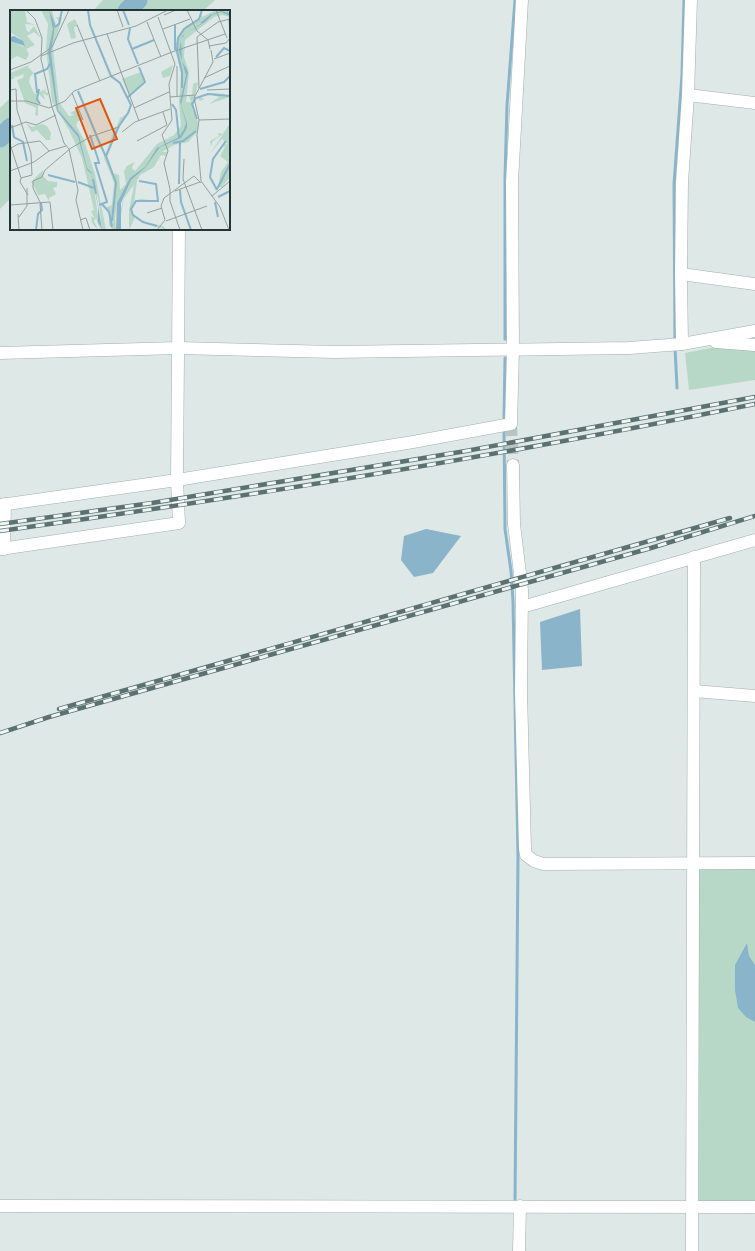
<svg xmlns="http://www.w3.org/2000/svg" width="755" height="1251" viewBox="0 0 755 1251" font-family="Karla,sans-serif">
  <style>
    .green { fill: #b8d8c7 }
    .water { fill: #89b4ca }
    .lines { fill: none; stroke-linecap: round; stroke-linejoin: round }
    .stream { stroke: #89b4ca; stroke-width: 3 }
    .river { stroke: #89b4ca; stroke-width: 19 }
    .minor-tunnel { stroke: #b8c4c3; stroke-width: 12; stroke-dasharray: 12 6; stroke-linecap: butt }
    .minor-casing { stroke: #a2afad; stroke-width: 13 }
    .minor { stroke: #fff; stroke-width: 12 }
    .rail-casing { stroke: #5b7271; stroke-width: 4.5 }
    .rail { stroke: #eef5f3; stroke-width: 3; stroke-dasharray: 9; stroke-linecap: butt }
    .inset-river { fill: none; stroke: #89b4ca; stroke-width: 2 }
    .inset-road { fill: none; stroke: #92a19f; stroke-width: 1 }
    .view { fill: #de570e; fill-opacity: 0.15; stroke: #de570e; stroke-width: 2 }
    .inset-edge { fill: none; stroke: #213635; stroke-width: 2 }
  </style>
  <rect width="100%" height="100%" fill="#dee8e6"/>
  <g class="green">
    <polygon points="103,0 215,0 203,11 93,11"/>
    <polygon points="11,97 11,198 0,209 0,108"/>
    <polygon points="755,339 755,380 689,390 685,353"/>
    <polygon points="755,866 755,1203 698,1202 697,869"/>
  </g>
  <g class="water">
    <polygon points="426,529 461,536 433,573 414,577 401,560 404,536"/>
    <polygon points="580,609 582,666 542,670 540,622"/>
    <polygon points="747,943 749,956 755,965 755,1022 746,1017 738,1008 735,990 735,965"/>
  </g>
  <g class="lines">
    <g class="stream">
      <polyline points="505,339 505,178 507,105 515,0"/>
      <polyline points="675,342 674,184 682,75 684,0"/>
      <polyline points="675,347 677,388"/>
      <polyline points="504,422 505,358"/>
      <polyline points="504,427 505,529 511,571 513,601 518,856 515,1203"/>
    </g>
    <g class="river">
      <polyline points="127,11 138,0"/>
      <polyline points="0,138 11,127"/>
    </g>
    <polyline class="minor-tunnel" points="511,424 513,465"/>
    <g class="minor-casing">
      <g id="minor">
        <polyline points="688,95 755,103"/>
        <polyline points="681,274 755,284"/>
        <polyline points="716,342 755,345"/>
        <polyline points="682,344 681,274 682,182 688,95 691,0"/>
        <polyline points="0,353 178,348 334,352 629,348 682,344 755,331"/>
        <polyline points="513,465 514,524 522,590 521,692 525,849 526,855 534,861 543,864 755,863"/>
        <polyline points="0,505 177,480 413,442 511,424 513,349 512,182 522,0"/>
        <polyline points="0,549 179,523 177,480 179,229"/>
        <polyline points="4,549 5,504"/>
        <polyline points="522,607 755,540"/>
        <polyline points="694,691 755,696"/>
        <polyline points="0,1206 755,1207"/>
        <polyline points="519,1251 520,1206"/>
        <polyline points="692,1251 694,557"/>
      </g>
    </g>
    <use href="#minor" class="minor"/>
    <g class="rail-casing">
      <g id="rail">
        <polyline points="0,524 152,503 466,451 755,397"/>
        <path d="M0,531c253,-35 505,-76 755,-127"/>
        <polyline points="59,709 730,518"/>
        <polyline points="0,733 49,717 651,548 755,516"/>
      </g>
    </g>
    <use href="#rail" class="rail"/>
  </g>
  <g transform="translate(10 10)">
    <rect width="220" height="220" fill="#dee8e6"/>
    <path d="M0,0h15l2,12 9,3 -11,-1 2,7 2,1 5,-6 7,12 -7,-6 -7,4 8,9 -9,4 3,5 -3,6 -9,-4 -7,4v-20l14,7 -5,-9 -9,-6zM31,0h11l4,15 3,-3 -3,-5 6,1 -9,30 6,54 10,14 5,-1 -4,-2 8,-4 5,11 -5,1 -2,4 8,15 11,34 11,56 -4,-1 -3,-26 -7,-29 8,56 -4,-12 -2,3 4,9 -6,-7 -1,-7 3,2v-1l-3,-6 3,-1 -12,-52 -13,-28 -17,-29 -6,-52 2,-25zM191,0l1,7 14,-7 14,1v6l-8,-2 -8,2 -29,23 -1,17 5,15 -3,30h5l-2,-6 3,-1 1,-11 5,-2 -3,16 14,-5 16,1 -2,2 7,-1v2l-21,7 10,-7 -11,-3 -9,3 6,2 -6,2v-4l-3,1 -4,11 7,15 -2,8 -9,10 -14,3 -12,7h5l-1,4 -5,-1 -7,12 -14,8 -3,6 -3,22 3,-3 4,-1 17,2h-22l-4,7 1,8 9,6 21,4 4,4 -25,-8 -7,-5 -6,13v-20l5,-25 -10,13 -4,22 2,10 -3,-12 5,-22 -2,-2 -5,9 -2,15 1,12h-3l-4,-5v-12l-4,-5 7,-3 2,-23 -10,-24 10,-27 -1,-3 4,-2 3,-8 10,-6 -10,13 -13,31 6,17 6,2 1,15 6,-6 -2,-13 3,-5 7,-4 -2,6 3,3 22,-27 17,-9 7,-9 -2,-24 2,-29 -6,-24 2,-10 9,-13 15,-8zM65,9l3,7 -4,1 2,11 -5,1 -4,-15zM19,55l-1,2 6,6 -4,4 -1,5 4,9 2,3 11,-5 -1,3 4,1 -2,3 -4,-4 2,8 -7,-7v23l-3,-1 1,-7 -11,-5 -8,-23 6,-2 1,-4 -8,3 -2,-1 1,2 -5,2v-7zM163,55l-3,11 -7,2 -2,-6zM131,62l4,10 -16,13 -7,-16zM16,113l6,4 10,-3 5,2 4,7 -1,7h-4l-9,-10 -5,2zM220,113v31l-2,5 2,-3v21l-8,10h-4l3,-15 7,-10 -8,-6 5,-9 -2,-2 5,-1 -6,-5 -12,15 13,-20 -10,7 -2,5 -1,-5 9,-5 -1,-3 5,1zM33,160v6l5,5 9,1v5l-4,1 3,6 -7,4v3l-4,-7 -7,1 -6,-13 -3,2z" fill="#b8d8c7"/>
    <path d="M39,0l6,14 -4,29 7,57 21,25 8,33 5,5 2,8 8,49 -4,-8v-15l-6,-33 -5,-4 -9,-33 -21,-26 -9,-59 5,-23zM211,1l9,2v3l-9,-4 -9,3 -7,7 -20,12 -4,5 1,22 4,7 2,5 -7,32 6,18v5l-6,10 -21,9 -15,21 -14,12 -10,23v27h-5l1,-27 13,-25 15,-11 12,-19 22,-11 5,-8 2,-6 -6,-21 6,-27 -7,-24 3,-15 20,-13h-2l10,-8zM4,26l9,5 2,5 -15,-5v-4z" fill="#89b4ca"/>
    <path class="inset-river" d="M78,0l2,15 21,51 9,7 11,22 -3,8 -9,13 -13,30 10,27 -4,38M113,0l6,15M165,15v25M45,17l4,-3 3,-14M120,18l-2,11 10,25M122,39l22,-9M206,47l8,-9 6,3M172,78v-16l-5,-21 1,-13 6,-9 15,-10 3,-9M29,79l-2,10 3,5M190,79l24,-7 6,-6M68,81l18,43M27,83l-2,-19 12,-5 4,-7M118,87l17,-15 -6,-15M162,94l4,6 3,28M187,109l-5,-15 4,-6 12,-4 22,2M2,115l2,12 9,5 4,19M80,125l8,24 1,4h-4l12,39 -8,3M86,125l10,22M163,133l10,-2 13,-10M38,165l27,7M83,169l3,15M129,171l17,3 2,17h-22l-5,8 2,6 10,7 14,4M68,172l16,6M169,174l1,-42M207,179l13,-25M170,180l1,12 10,28M207,180l-7,-13 3,-18 13,-18M208,187l12,-6M205,192l3,15M92,194l7,8 3,15M26,220l2,-16 4,-4 -1,-7"/>
    <path class="inset-road" d="M16,0l9,9 7,19 -1,21 11,48 12,36 5,6 9,41 -2,10 7,30M107,0l6,17M177,0l10,21 11,9 2,9M206,0l11,28M154,5l12,-5M148,7l17,47 -6,20 3,36 -10,15 6,16 -4,12 6,26v12l10,29M219,9l1,17M137,12l14,35M67,15l23,56M153,19l27,-10M97,24l32,87M199,36l17,-3 4,-5M201,40l2,12 -19,36 5,22 -2,15 4,46 19,26 9,23M31,46l32,-13 63,-17 32,-16M204,49l16,-6M167,56v31M0,60l21,-8 21,-15 17,-37M194,68l26,-12M189,78l-2,-51 21,-15 12,-3M0,80l6,-1 1,21 14,43 1,22 -11,3M197,80l23,-1M62,83l11,27M160,87l25,-2M0,91h17l22,7 16,-7 9,-10 98,-39 53,-18M124,98l35,-16M189,110l31,-1M0,118l16,-6 10,3 20,-10M112,122l13,-10 35,-13M127,131l30,-16 -4,-13M0,134l11,34 -1,4 8,13M1,138l7,-4 22,-3 9,10M174,149l-1,20 19,51M0,161l24,-9 15,-11 17,-5M165,181l25,-9M202,186l18,-15M30,194l2,26M31,194l-8,-16v-7l9,-4 3,-7 26,-22 21,-12 27,-9M0,195l40,-3 3,28M137,203l15,-5M8,204l1,16M9,207l8,-11v-18M70,210l6,-2 4,12M156,211l41,-15M147,220l8,-10 -4,-14 3,-8 30,-22 7,7"/>
    <path class="view" d="M90,89l17,40 -25,10 -16,-41z"/>
    <rect width="220" height="220" class="inset-edge"/>
  </g>
</svg>
